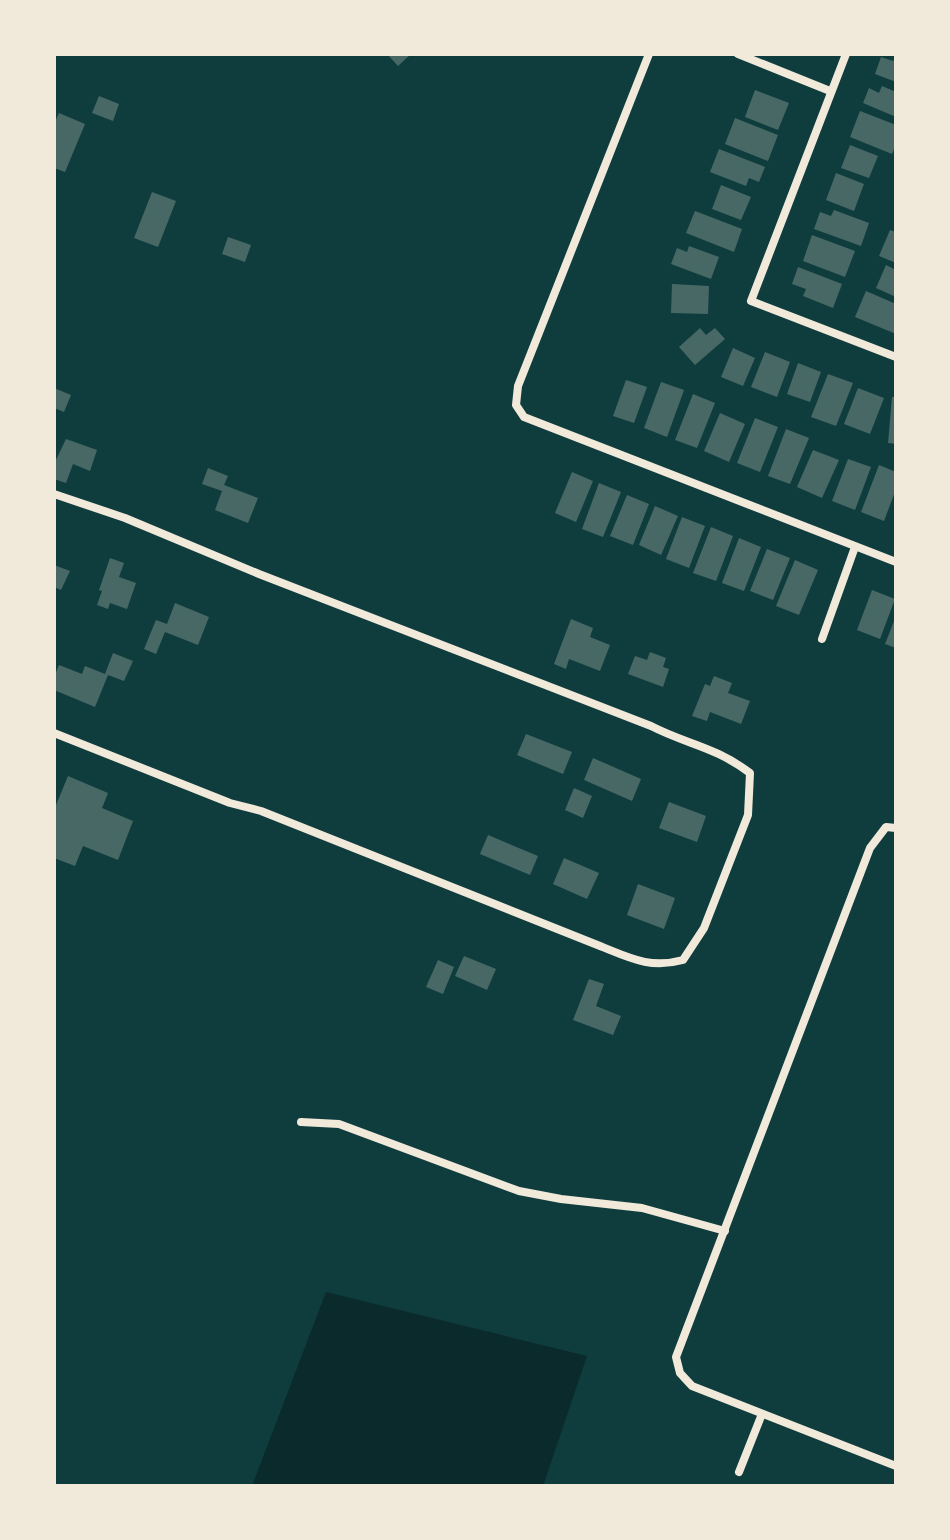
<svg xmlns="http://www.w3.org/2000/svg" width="950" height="1540" viewBox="0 0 950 1540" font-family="Quicksand,sans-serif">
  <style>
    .water { fill: #0a2a2b }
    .building { fill: #486865 }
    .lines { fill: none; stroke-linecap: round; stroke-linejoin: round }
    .minor { stroke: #f1e9da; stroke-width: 8 }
  </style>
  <rect width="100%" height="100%" fill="#0f3d3e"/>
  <polygon class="water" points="326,1292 587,1356 543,1486 252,1486"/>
  <g class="building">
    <polygon points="387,54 411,54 398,66"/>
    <polygon points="896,55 896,82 875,74 881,57 893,61"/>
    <polygon points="882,86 896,92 896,117 863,103 869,88 879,93"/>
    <polygon points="755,90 789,103 778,130 745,117"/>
    <polygon points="99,96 119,104 113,121 92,113"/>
    <polygon points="860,111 896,125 896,144 892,154 850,137"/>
    <polygon points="59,113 85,124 65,172 54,168 54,124"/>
    <polygon points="735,118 778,135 768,161 725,144"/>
    <polygon points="850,145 878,156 869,178 841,168"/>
    <polygon points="719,149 765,167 759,182 749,178 746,186 710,172"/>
    <polygon points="836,173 864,184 854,211 826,200"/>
    <polygon points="721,185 751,197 741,220 712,209"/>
    <polygon points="152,192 176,201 158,247 134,238"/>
    <polygon points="834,210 869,223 861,246 814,229 820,212 831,216"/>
    <polygon points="695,211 742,229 734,252 686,233"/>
    <polygon points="890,230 896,232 896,263 879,256"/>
    <polygon points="812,235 855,251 845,277 803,261"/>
    <polygon points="228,237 251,245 245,262 222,254"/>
    <polygon points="689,246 719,257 711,279 671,264 677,248 687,252"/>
    <polygon points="886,265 896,270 896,297 876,288"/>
    <polygon points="798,267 842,284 833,308 803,296 806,289 792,284"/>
    <polygon points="672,284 709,286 708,314 671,313"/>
    <polygon points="866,291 896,304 896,334 855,317"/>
    <polygon points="700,328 706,335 715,328 725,339 695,365 679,347"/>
    <polygon points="733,348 755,358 743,386 721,377"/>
    <polygon points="765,352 790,362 777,397 751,387"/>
    <polygon points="798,363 821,372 810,402 787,394"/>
    <polygon points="828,374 853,383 836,426 811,417"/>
    <polygon points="626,380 647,387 634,423 613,416"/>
    <polygon points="661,382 684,390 667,437 644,428"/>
    <polygon points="54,388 71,395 64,412 54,408"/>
    <polygon points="858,388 884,398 870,434 844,424"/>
    <polygon points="693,394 715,403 697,448 675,440"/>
    <polygon points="892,397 896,397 896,444 888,443"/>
    <polygon points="720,413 745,424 729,462 704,451"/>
    <polygon points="755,418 778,427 760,472 737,463"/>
    <polygon points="786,429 809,438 790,484 768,476"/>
    <polygon points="66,439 97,450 90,471 73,464 66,483 54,479 54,464"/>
    <polygon points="813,450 839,460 822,498 797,487"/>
    <polygon points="848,459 871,467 855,510 832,501"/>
    <polygon points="879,465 896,472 896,489 884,521 861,512"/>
    <polygon points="208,468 228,476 224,485 258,498 248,523 215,510 222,491 202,484"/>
    <polygon points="572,472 593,481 576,522 555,513"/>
    <polygon points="599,483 621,492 603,537 582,529"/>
    <polygon points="627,495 649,504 633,545 610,536"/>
    <polygon points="655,506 678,516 661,555 639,545"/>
    <polygon points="682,517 705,526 689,568 666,559"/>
    <polygon points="711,527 733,536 716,581 693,573"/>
    <polygon points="739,538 761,547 744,591 722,583"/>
    <polygon points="767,549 790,558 773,600 750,591"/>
    <polygon points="110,558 124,563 119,577 136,583 127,609 110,603 108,609 97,605 102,591 99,590"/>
    <polygon points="795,560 818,570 799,615 776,606"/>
    <polygon points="54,565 70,571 61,590 54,587"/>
    <polygon points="872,590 895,599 880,639 857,630"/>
    <polygon points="175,603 209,617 198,645 165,632 156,654 144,649 156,620 167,624"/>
    <polygon points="896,616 896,648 885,644"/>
    <polygon points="571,619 593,628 590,637 610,645 600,671 569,659 566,669 554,664"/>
    <polygon points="650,652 666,658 663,667 669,669 663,687 628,674 635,656 647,660"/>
    <polygon points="113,653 133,661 124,681 108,675 95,707 54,690 54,677 59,665 82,674 85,666 105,674"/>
    <polygon points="714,676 732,683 728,693 750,701 741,724 710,712 707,721 692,716 705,684 710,686"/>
    <polygon points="526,734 572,752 563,774 517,755"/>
    <polygon points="593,758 641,779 632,801 584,780"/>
    <polygon points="68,776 108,793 102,808 133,821 118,860 83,846 75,866 54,858 54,810"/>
    <polygon points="574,788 592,796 583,818 565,810"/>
    <polygon points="669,802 706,816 697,842 659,828"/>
    <polygon points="488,835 538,856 530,875 480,854"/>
    <polygon points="564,858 599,873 587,899 553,884"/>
    <polygon points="638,884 675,898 664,929 627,915"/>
    <polygon points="464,956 496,969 487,990 455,976"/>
    <polygon points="438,960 454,967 443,994 426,987"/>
    <polygon points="589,979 604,984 596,1006 621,1016 613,1035 573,1020"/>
  </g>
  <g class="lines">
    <g class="minor">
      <polyline points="649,54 518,386 516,405 524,417 896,562"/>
      <polyline points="738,54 830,91"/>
      <polyline points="846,54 751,301 896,357"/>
      <path d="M54,494l71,24 134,56 392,152c37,19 63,20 99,47l-2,42 -44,113 -21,32c-33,9 -53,-2 -83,-14l-339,-135 -31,-8 -176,-70"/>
      <polyline points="822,639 855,547"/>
      <polyline points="896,828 886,827 870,848 676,1357 680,1373 692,1386 896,1466"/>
      <polyline points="301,1122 339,1124 519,1191 561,1199 642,1208 725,1231"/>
      <polyline points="739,1472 762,1414"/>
    </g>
  </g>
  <rect width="950" height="1540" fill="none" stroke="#f1e9da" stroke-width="112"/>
</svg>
